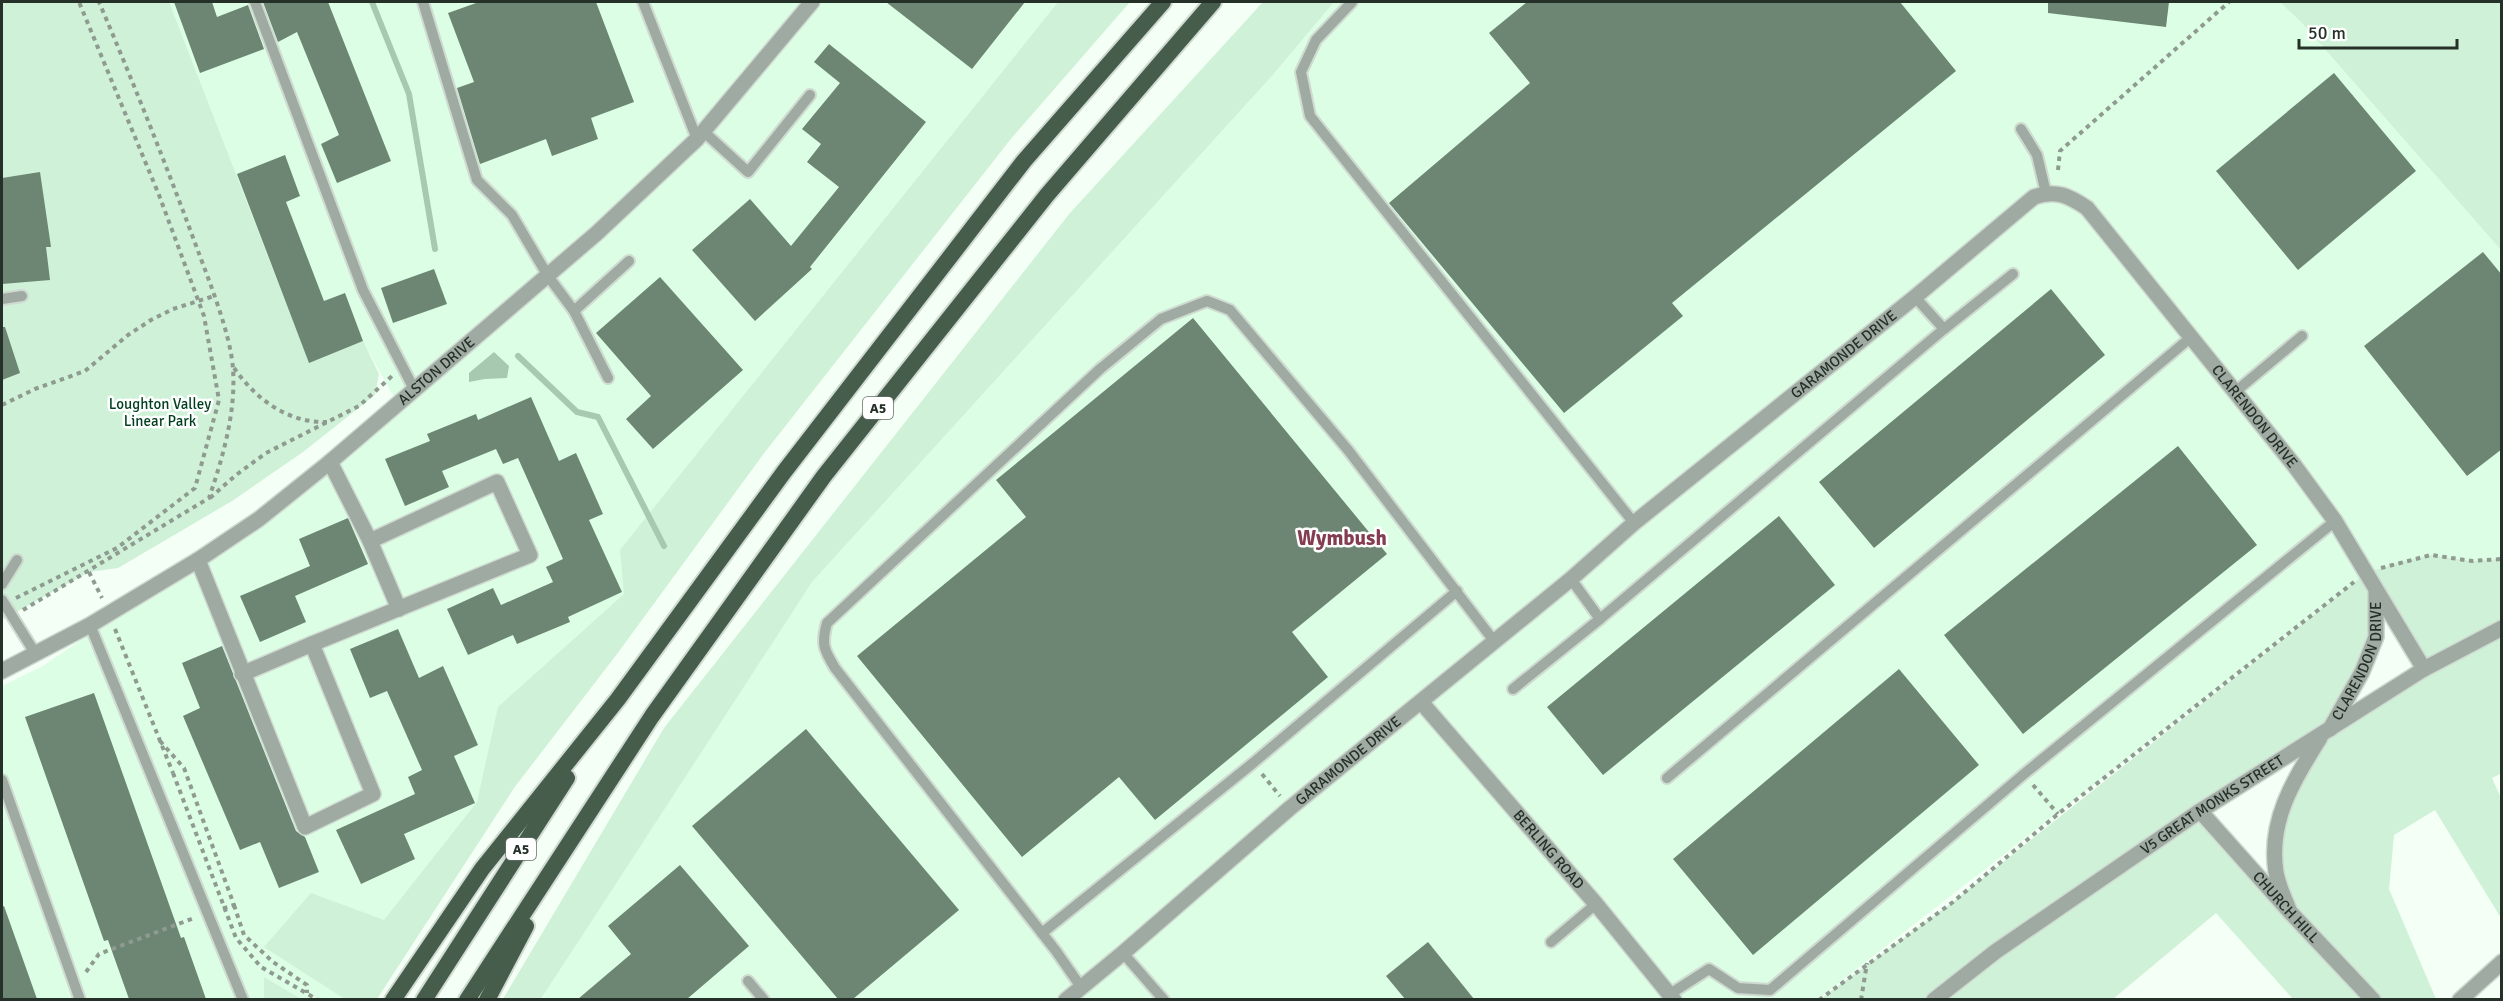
<svg xmlns="http://www.w3.org/2000/svg" width="2503" height="1001" viewBox="0 0 2503 1001" font-family="Signika,sans-serif">
  <style>
    .built { fill: #dbfee4 }
    .green { fill: #cef1d7; fill-rule: evenodd }
    .water { fill: #a6c9b0 }
    .lines { fill: none; stroke-linecap: round; stroke-linejoin: round }
    .stream { stroke: #a6c9b0; stroke-width: 6 }
    .building { fill: #6c8673 }
    .service-casing { stroke: #cfdad1; stroke-width: 14 }
    .minor-casing { stroke: #cfdad1; stroke-width: 18 }
    .tertiary-casing { stroke: #cfdad1; stroke-width: 18 }
    .trunk-casing { stroke: #cfdad1; stroke-width: 20 }
    .path { stroke: #8f9a91; stroke-width: 4; stroke-dasharray: 4.5 4.5; stroke-linecap: butt }
    .service { stroke: #9faba2; stroke-width: 10 }
    .minor { stroke: #9faba2; stroke-width: 15 }
    .tertiary { stroke: #9faba2; stroke-width: 15 }
    .trunk { stroke: #475d4c; stroke-width: 16 }
    .path-bridge { stroke: #8f9a91; stroke-width: 4; stroke-dasharray: 4.5 4.5; stroke-linecap: butt }
    .labels { text-anchor: middle; stroke-width: 5; stroke-linejoin: round; paint-order: stroke }
    .shield { fill: #fff; stroke: #666e68; stroke-width: 1.5 }
    .shield-label { font-size: 14px; font-weight: bold; fill: #253028 }
    .street-label { font-size: 15px; fill: #253028; stroke: #fff }
    .park-label { font-size: 15px; fill: #003f1e; stroke: #fff }
    .district-label { font-size: 21px; font-weight: bold; fill: #833c51; stroke: #fff }
  </style>
  <rect width="100%" height="100%" fill="#f4fff6"/>
  <g class="built">
    <polygon points="169,2 1058,2 950,137 344,999 2,1000 2,686 43,666 196,562 401,409 363,342 309,363"/>
    <polygon points="1334,2 2280,2 2302,23 2501,250 2501,559 2472,561 2431,555 2400,562 2366,573 1818,999 541,1000 680,780 812,582 1271,77"/>
  </g>
  <g class="green">
    <polygon points="2,2 169,2 309,362 363,341 379,374 375,395 303,452 232,501 118,568 89,572 2,620"/>
    <polygon points="1058,2 1130,2 1010,140 765,452 617,654 514,788 377,999 345,999 264,947 311,893 384,920 477,802 498,707 624,594 620,550"/>
    <polygon points="1263,2 1334,2 1271,77 812,582 541,999 503,999 664,728 1070,213"/>
    <polygon points="2280,2 2501,2 2501,250 2302,23"/>
    <path d="M2431,555l41,6 29,-2 1,214 -10,5 9,20v120l-66,-108 -41,25 -5,54 47,110h-143l-77,-86 -103,86 -294,1 134,-98 413,-329 34,-11zM2377,591l47,78 -93,58 45,-90zM2322,734l-46,98 12,78 -87,-99z"/>
    <polygon points="264,977 301,999 264,999"/>
  </g>
  <polygon class="water" points="494,352 509,366 507,378 485,379 469,382 469,373"/>
  <g class="lines">
    <g class="stream">
      <polyline points="372,2 409,94 435,249"/>
      <polyline points="518,356 577,412 598,417 664,546"/>
    </g>
  </g>
  <g class="building">
    <polygon points="174,2 212,2 217,17 248,5 264,49 200,73"/>
    <polygon points="263,2 328,2 391,161 337,183 321,144 339,135 297,32 278,42"/>
    <polygon points="479,2 596,2 634,102 591,118 598,139 552,156 546,139 480,164 457,88 474,82 448,13"/>
    <polygon points="886,2 1025,2 972,69"/>
    <polygon points="1527,2 1900,2 1956,71 1672,303 1683,316 1564,413 1389,203 1530,83 1489,33"/>
    <polygon points="2048,2 2169,2 2166,27 2048,13"/>
    <polygon points="829,44 926,122 810,267 812,269 755,321 692,250 750,199 791,246 839,187 807,162 821,144 802,129 840,83 814,62"/>
    <polygon points="2334,73 2416,171 2298,270 2216,171"/>
    <polygon points="285,155 300,196 286,202 324,301 345,293 363,341 309,363 237,174"/>
    <polygon points="40,172 51,247 46,247 50,280 2,284 2,178"/>
    <polygon points="2483,252 2502,275 2502,449 2467,476 2364,346"/>
    <polygon points="434,269 447,304 393,323 381,288"/>
    <polygon points="660,277 743,370 653,449 626,419 651,396 596,333"/>
    <polygon points="2051,289 2105,355 1874,548 1819,482"/>
    <polygon points="1193,318 1387,554 1292,632 1328,677 1155,820 1119,777 1022,857 857,656 1026,517 996,480"/>
    <polygon points="2,327 5,327 20,373 2,380"/>
    <polygon points="531,397 559,461 576,453 603,514 589,520 622,592 568,617 570,622 517,644 513,635 468,655 447,609 493,588 501,605 553,582 546,567 563,559 518,458 503,464 496,449 442,471 449,487 405,506 385,459 430,441 427,434 476,414 478,420"/>
    <polygon points="2178,446 2257,545 2023,734 1944,635"/>
    <polygon points="1779,516 1835,585 1603,775 1547,707"/>
    <polygon points="348,518 368,564 295,596 306,622 260,642 240,596 310,566 299,539"/>
    <polygon points="398,629 419,678 443,666 478,745 454,756 475,803 404,834 415,859 361,884 336,830 415,794 408,777 422,770 387,691 370,698 350,649"/>
    <polygon points="222,646 296,831 305,837 319,872 279,888 260,842 240,850 183,716 200,708 182,663"/>
    <polygon points="1899,669 1979,765 1753,955 1673,859"/>
    <polygon points="94,693 181,938 184,937 206,999 129,999 108,940 104,941 25,717"/>
    <polygon points="806,729 959,910 853,999 838,999 692,826"/>
    <polygon points="680,865 749,946 687,999 578,999 631,954 608,926"/>
    <polygon points="4,906 37,999 2,999 2,907"/>
    <polygon points="1428,942 1474,999 1405,999 1386,976"/>
  </g>
  <g class="lines">
    <g class="service-casing">
      <g id="service">
        <polyline points="255,2 363,290 415,391"/>
        <polyline points="423,2 477,180 512,215 548,276 574,311 608,378"/>
        <polyline points="643,2 697,139"/>
        <polyline points="1352,2 1316,40 1301,72 1310,116 1634,523"/>
        <polyline points="2021,129 2037,155 2046,193"/>
        <polyline points="703,131 748,172 810,95"/>
        <polyline points="1915,297 1944,329 2013,274"/>
        <polyline points="2,299 22,296"/>
        <polyline points="574,311 629,261"/>
        <polyline points="2235,392 2302,336"/>
        <polyline points="1571,579 1600,619 1944,329"/>
        <polyline points="2,584 17,560"/>
        <polyline points="2,600 35,653"/>
        <polyline points="90,625 243,1000"/>
        <polyline points="1513,689 1600,619"/>
        <polyline points="1667,778 2190,338"/>
        <polyline points="2,780 80,1000"/>
        <polyline points="1042,933 1253,763 1457,591"/>
        <polyline points="1551,942 1596,904"/>
        <polyline points="1123,953 1164,1000"/>
        <polyline points="748,981 764,1000"/>
        <path d="M1081,987l-25,-36 -221,-283c-11,-18 -14,-24 -8,-45l273,-254 61,-50 46,-18 23,9 118,140 146,191"/>
        <polyline points="1670,994 1709,969 1738,988 1770,990 2024,774 2335,521"/>
      </g>
    </g>
    <g class="minor-casing">
      <g id="minor">
        <polyline points="370,541 399,609"/>
        <polyline points="198,560 305,827 373,794 312,644 530,555 497,482 370,541 330,462"/>
        <path id="s1" d="M2,671l88,-46 108,-65 61,-41 71,-57 267,-229 100,-94 115,-137"/>
        <polyline points="242,674 312,644"/>
        <path id="s2" d="M1421,702l175,202 78,96"/>
        <path id="s3" d="M2330,729l32,-57 14,-35v-47"/>
        <path id="s4" d="M2200,811l90,101 83,88"/>
        <path id="s5" d="M1066,1000l57,-47 167,-145 281,-229 63,-56 281,-226 119,-100c22,-8 35,-1 53,11l207,257 41,56 89,148"/>
        <polyline points="2460,1000 2502,962"/>
      </g>
    </g>
    <g class="tertiary-casing">
      <g id="tertiary">
        <path d="M2290,912c-5,-13 -12,-27 -14,-40 -8,-52 18,-92 44,-134"/>
        <path id="s6" d="M1934,1000l61,-48 205,-141 224,-142 78,-41"/>
      </g>
    </g>
    <g class="trunk-casing">
      <g id="trunk">
        <polyline points="393,1000 482,869 618,699 784,472 1024,161 1163,2"/>
        <polyline points="424,1000 567,778"/>
        <polyline points="467,1000 652,716 824,476 1047,195 1213,2"/>
        <polyline points="487,1000 526,926"/>
      </g>
    </g>
    <g class="path">
      <polyline points="2058,170 2060,151 2229,2"/>
      <path d="M234,368c22,31 53,55 93,54"/>
      <polyline points="2,405 35,389 85,371 128,335 151,320 173,309 214,296"/>
      <polyline points="210,498 236,475 266,453 359,406 392,376"/>
      <polyline points="2381,568 2431,555 2472,561 2502,559"/>
      <polyline points="89,572 102,598"/>
      <polyline points="16,598 117,548 195,488 219,400 204,316 159,195 79,2"/>
      <path d="M23,610l186,-112c14,-41 27,-86 24,-129 -2,-33 -23,-86 -35,-118 -31,-84 -64,-167 -99,-249"/>
      <polyline points="115,629 173,773"/>
      <polyline points="160,741 184,768 234,905 221,909"/>
      <polyline points="1262,774 1280,796"/>
      <polyline points="2033,785 2058,814"/>
      <polyline points="234,905 244,935 273,962 307,985 307,993"/>
      <polyline points="86,972 99,954 194,918"/>
      <polyline points="1819,1000 1953,902 2058,814 2354,582"/>
      <polyline points="1861,1000 1867,963"/>
    </g>
    <use href="#service" class="service"/>
    <use href="#minor" class="minor"/>
    <use href="#tertiary" class="tertiary"/>
    <use href="#trunk" class="trunk"/>
    <polyline class="path-bridge" points="173,773 236,938 261,967 318,1000"/>
  </g>
  <g class="labels">
    <g class="shield">
      <rect x="863" y="397" width="30" height="22" rx="4.5"/>
      <rect x="506" y="838" width="30" height="22" rx="4.5"/>
    </g>
    <g class="shield-label">
      <text x="878" y="413">A5</text>
      <text x="521" y="854">A5</text>
    </g>
    <g class="street-label">
      <text dy="5" stroke="none"><textPath href="#s5" startOffset="1011">GARAMONDE DRIVE</textPath></text>
      <text dy="5" stroke="none"><textPath href="#s1" startOffset="530">ALSTON DRIVE</textPath></text>
      <text dy="5" stroke="none"><textPath href="#s5" startOffset="1582">CLARENDON DRIVE</textPath></text>
      <text dy="5" stroke="none"><textPath href="#s3" startOffset="75">CLARENDON DRIVE</textPath></text>
      <text dy="5" stroke="none"><textPath href="#s5" startOffset="370">GARAMONDE DRIVE</textPath></text>
      <text dy="5" stroke="none"><textPath href="#s6" startOffset="340">V5 GREAT MONKS STREET</textPath></text>
      <text dy="5" stroke="none"><textPath href="#s2" startOffset="195">BERLING ROAD</textPath></text>
      <text dy="5" stroke="none"><textPath href="#s4" startOffset="129">CHURCH HILL</textPath></text>
    </g>
    <g class="park-label">
      <text x="160" y="409">Loughton Valley<tspan x="160" dy="17">Linear Park</tspan></text>
    </g>
    <g class="district-label">
      <text x="1342" y="545">Wymbush</text>
    </g>
  </g>
  <rect width="2503" height="1001" fill="none" stroke="#253028" stroke-width="6"/>
  <path d="M2299 39v9h158v-9" fill="none" stroke="#253028" stroke-width="3"/>
  <text x="2308" y="39" font-size="18" fill="#253028" stroke="#ffffff" stroke-width="4.5" paint-order="stroke">50 m</text>
</svg>
